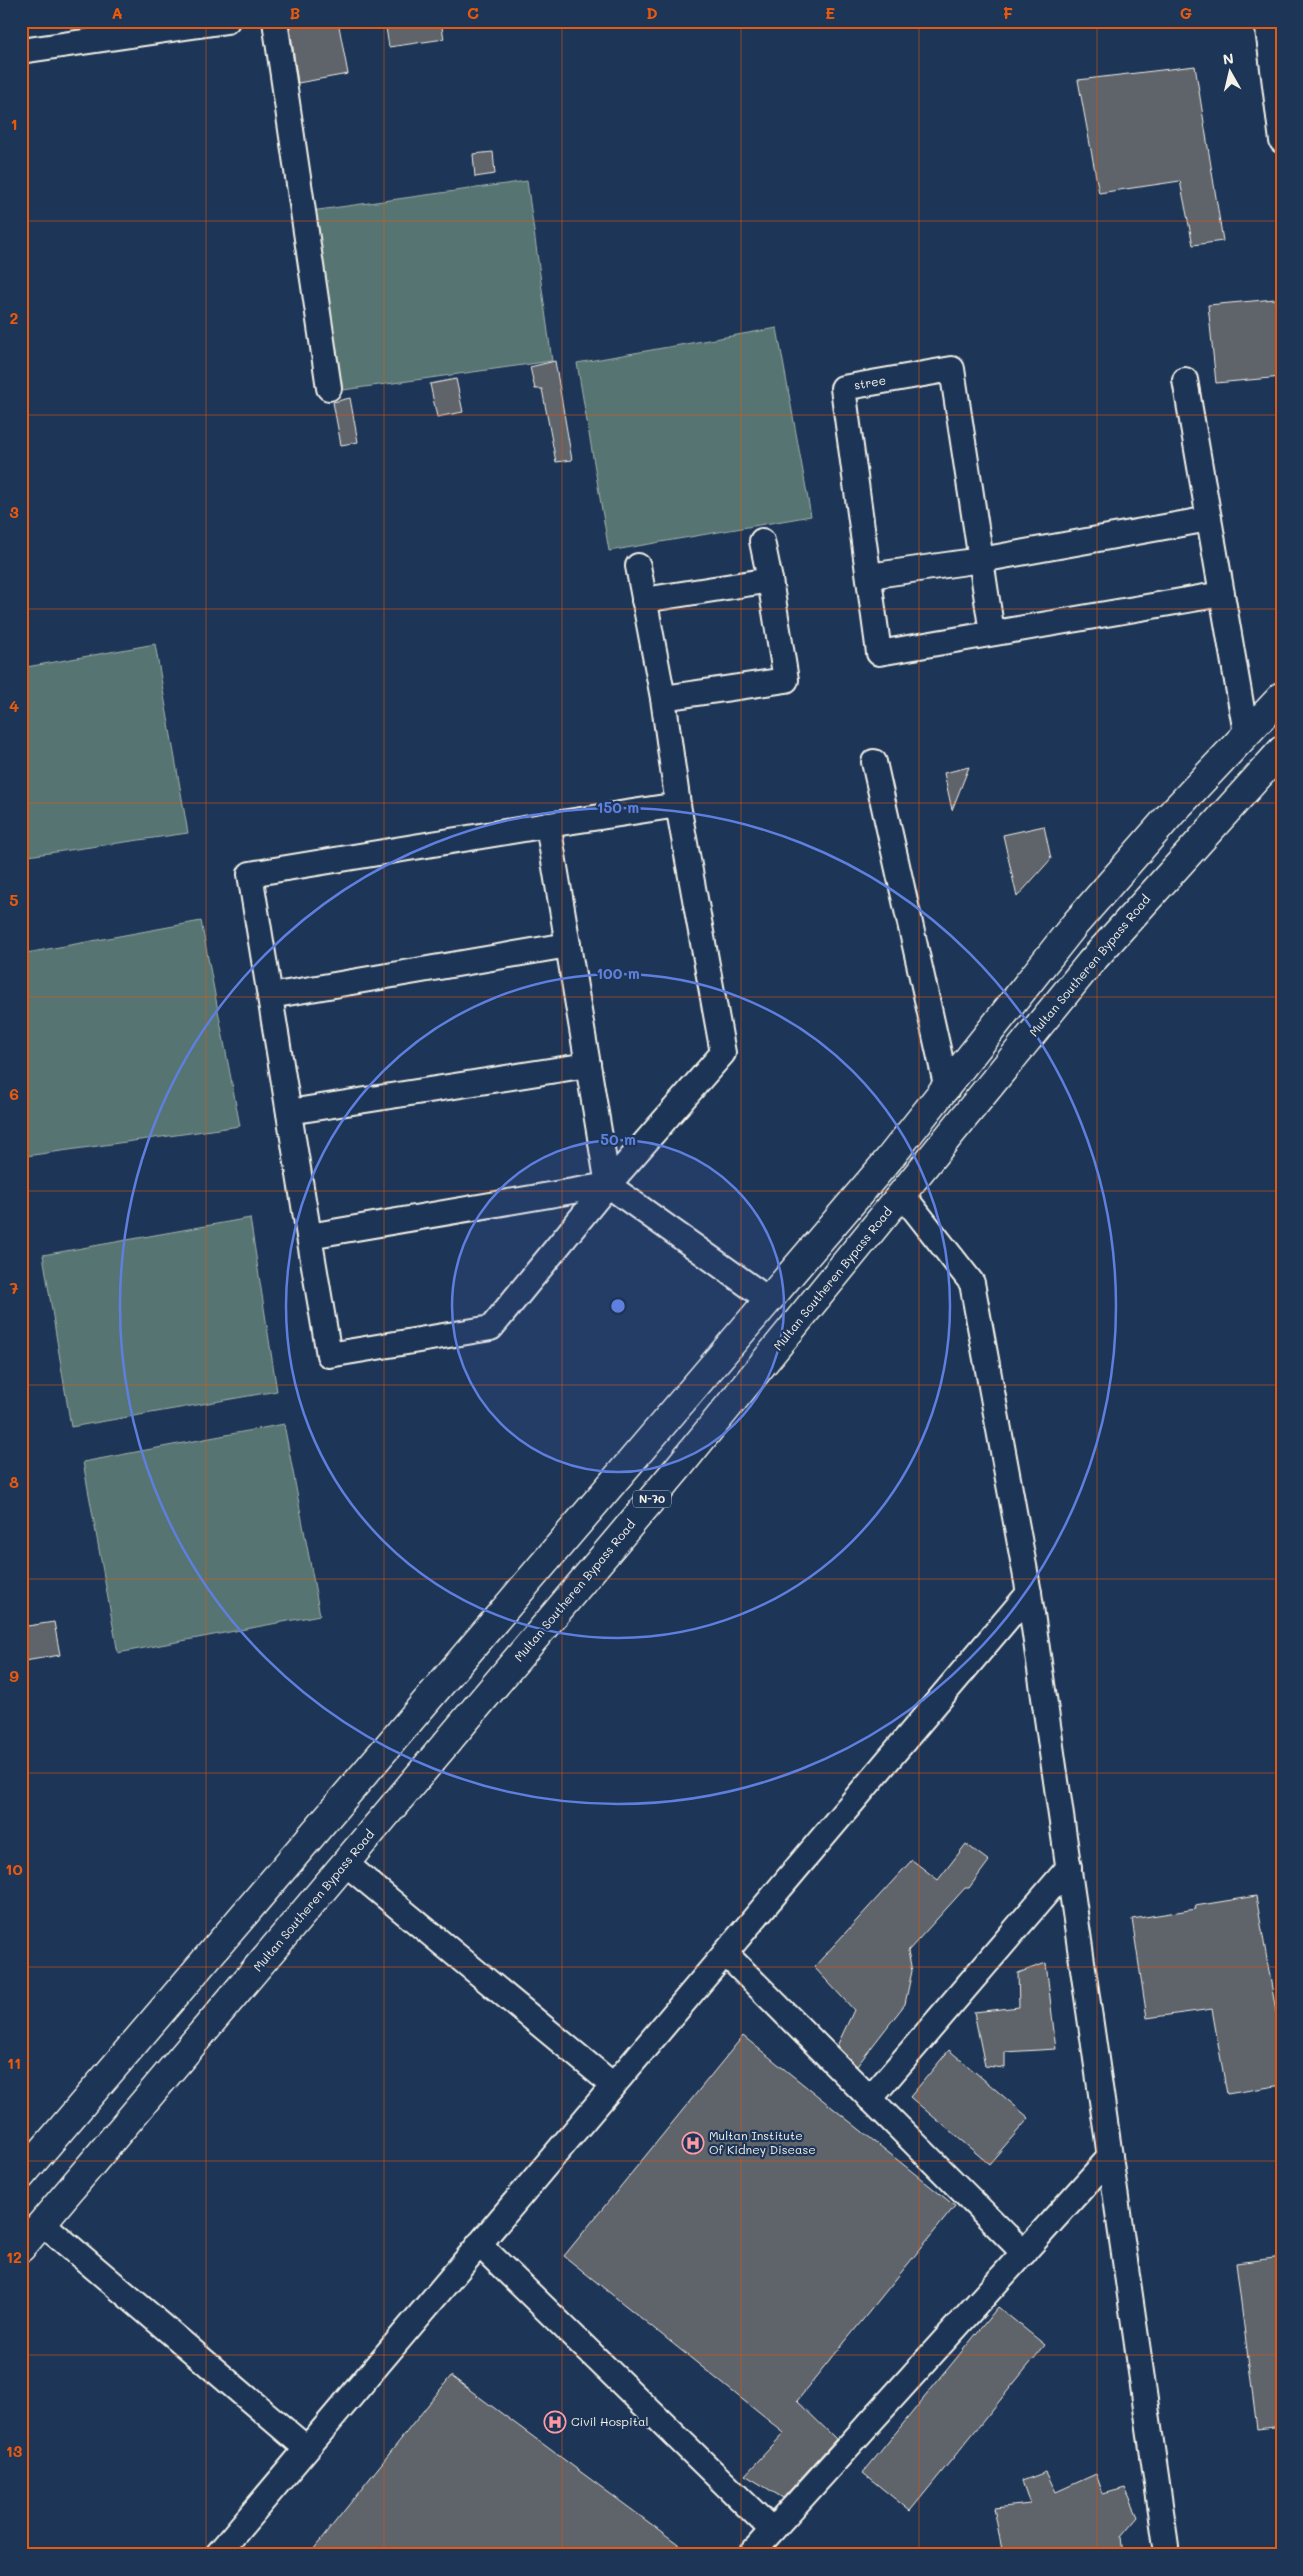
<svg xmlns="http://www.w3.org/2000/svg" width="1303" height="2576" viewBox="0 0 1303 2576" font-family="Mali,sans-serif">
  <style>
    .green { fill: #577472; stroke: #a6b2ad }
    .building { fill: #5e646a; stroke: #f4f1e8 }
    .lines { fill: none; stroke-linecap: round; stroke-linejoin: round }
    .minor-casing { stroke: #f4f1e8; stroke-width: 28 }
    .highway-casing { stroke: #f4f1e8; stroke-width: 31 }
    .minor { stroke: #1d3557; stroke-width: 24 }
    .highway { stroke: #1d3557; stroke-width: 28 }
    .grid { fill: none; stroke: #e8590c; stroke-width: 1; stroke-opacity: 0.55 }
    .ring { fill: none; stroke: #5e7fdd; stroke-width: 2.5 }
    .labels { text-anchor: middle; stroke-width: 4.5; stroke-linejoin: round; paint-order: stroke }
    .shield { fill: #1d3557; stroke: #b4b9bc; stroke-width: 1 }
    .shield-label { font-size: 11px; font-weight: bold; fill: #f4f1e8 }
    .street-label { font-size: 12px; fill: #f4f1e8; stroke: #1d3557 }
    .poi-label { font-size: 12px; fill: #f4f1e8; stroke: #1d3557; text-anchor: start }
    .centre { fill: #5e7fdd; stroke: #1d3557; stroke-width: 2.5 }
    .ring-label { font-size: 15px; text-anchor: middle; font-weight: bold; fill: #5e7fdd; stroke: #1d3557; stroke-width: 4.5; stroke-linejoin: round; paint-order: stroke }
    .neatline { fill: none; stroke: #e8590c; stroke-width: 2 }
    .grid-label { font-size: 16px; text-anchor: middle; font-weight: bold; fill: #e8590c }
  </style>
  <rect width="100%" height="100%" fill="#1d3557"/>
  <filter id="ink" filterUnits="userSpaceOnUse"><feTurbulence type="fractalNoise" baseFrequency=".02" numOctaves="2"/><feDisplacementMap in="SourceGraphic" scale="10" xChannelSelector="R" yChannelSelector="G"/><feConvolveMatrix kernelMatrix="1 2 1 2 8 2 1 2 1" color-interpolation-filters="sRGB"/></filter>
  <g filter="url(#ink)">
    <g class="green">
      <polygon points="527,181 552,361 336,391 311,211"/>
      <polygon points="777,328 811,516 609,551 577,363"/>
      <polygon points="155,644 188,833 21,857 21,668"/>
      <polygon points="201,921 240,1126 26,1156 21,1139 21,954"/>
      <polygon points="250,1218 277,1391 71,1427 43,1255"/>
      <polygon points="284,1424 320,1615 118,1653 83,1462"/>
    </g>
    <g class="building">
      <polygon points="289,21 338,21 348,74 298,83"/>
      <polygon points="385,21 441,21 444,39 389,47"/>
      <polygon points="1195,66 1223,241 1193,245 1180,181 1099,193 1078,80"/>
      <polygon points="493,152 495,174 475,177 473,154"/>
      <polygon points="1275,299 1282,377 1216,383 1208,305"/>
      <polygon points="555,361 572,460 556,462 542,389 535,389 530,367"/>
      <polygon points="456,379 463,412 437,417 430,384"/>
      <polygon points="350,398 358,442 341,445 333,402"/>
      <polygon points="969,767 952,810 944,773"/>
      <polygon points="1044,826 1051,859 1017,897 1003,835"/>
      <polygon points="54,1622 60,1655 25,1661 21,1627"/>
      <polygon points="966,1844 989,1861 969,1888 965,1888 908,1951 912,1971 905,2004 857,2066 837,2046 854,2010 814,1967 912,1860 938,1880"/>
      <polygon points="1256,1896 1282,2046 1282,2085 1227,2094 1212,2009 1147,2018 1132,1919 1196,1909 1195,1906"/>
      <polygon points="1046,1963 1056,2049 1005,2052 1005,2068 985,2066 974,2012 1019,2007 1018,1973"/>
      <polygon points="743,2036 955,2206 797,2401 836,2439 783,2498 745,2475 784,2433 564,2256"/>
      <polygon points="949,2050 1029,2118 989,2164 910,2097"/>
      <polygon points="1282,2257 1282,2426 1257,2429 1236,2263"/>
      <polygon points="998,2307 1045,2345 910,2511 863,2473"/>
      <polygon points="451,2376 693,2555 309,2555"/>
      <polygon points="1046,2472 1056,2492 1096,2474 1103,2494 1125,2488 1138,2517 1121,2537 1123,2555 1003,2555 994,2508 1030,2504 1022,2481"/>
    </g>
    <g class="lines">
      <g class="minor-casing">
        <g id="minor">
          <polyline points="275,21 329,388"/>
          <polyline points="1267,21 1282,141"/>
          <polyline points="21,51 227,21"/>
          <polyline points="1185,380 1246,733"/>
          <polyline points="762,541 770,580"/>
          <polyline points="638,566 663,698 678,805"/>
          <polyline points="869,576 981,560 1209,519"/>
          <polyline points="644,600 770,580 786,680 663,698"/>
          <polyline points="992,633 952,369 843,388 879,653 1222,594"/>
          <polyline points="874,762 947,1089"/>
          <polyline points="548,825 250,874 309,1236 608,1185"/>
          <polyline points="270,996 568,945"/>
          <polyline points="289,1112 588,1065"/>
          <polyline points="902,1194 972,1283 1029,1593 1166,2546"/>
          <polyline points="309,1236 329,1355 491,1328 608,1185 548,825 678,805 723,1053 608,1185 769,1300"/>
          <polyline points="345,1863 613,2085"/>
          <polyline points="725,1953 1024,2253"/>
          <polyline points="870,2099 1069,1867"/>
          <polyline points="42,2223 306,2448"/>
          <polyline points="479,2244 772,2530"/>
          <polyline points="217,2555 1029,1593"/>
          <polyline points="750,2555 1110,2157"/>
        </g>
      </g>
      <g class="highway-casing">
        <g id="highway">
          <polyline points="21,2176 889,1159 1075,924 1170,815 1282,696"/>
          <polyline points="21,2248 678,1468 1090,963 1282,750"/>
        </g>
      </g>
      <use href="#minor" class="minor"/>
      <use href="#highway" class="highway"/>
    </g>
  </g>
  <path class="grid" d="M206,21v2534M384,21v2534M562,21v2534M741,21v2534M919,21v2534M1097,21v2534M21,221h1261M21,415h1261M21,609h1261M21,803h1261M21,997h1261M21,1191h1261M21,1385h1261M21,1579h1261M21,1773h1261M21,1967h1261M21,2161h1261M21,2355h1261"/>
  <circle cx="618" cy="1306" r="166" fill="#5e7fdd" fill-opacity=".12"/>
  <g class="ring">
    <circle cx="618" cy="1306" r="166"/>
    <circle cx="618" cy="1306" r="332"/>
    <circle cx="618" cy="1306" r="498"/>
  </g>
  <defs>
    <g id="hospital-ring" transform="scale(1.125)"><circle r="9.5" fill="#1d3557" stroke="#ff9aa2" stroke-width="1.5"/><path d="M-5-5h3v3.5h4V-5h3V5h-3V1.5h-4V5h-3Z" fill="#ff9aa2"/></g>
  </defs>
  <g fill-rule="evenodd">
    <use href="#hospital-ring" x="693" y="2143"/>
    <use href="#hospital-ring" x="555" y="2422"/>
  </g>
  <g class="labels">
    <rect class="shield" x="633" y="1490.5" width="38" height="17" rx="4"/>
    <g class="shield-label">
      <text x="652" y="1503">N-70</text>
    </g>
    <g class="street-label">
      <text transform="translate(870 383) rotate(-10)" y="4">stree</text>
      <text transform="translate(1090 966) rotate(-50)" y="4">Multan Southeren Bypass Road</text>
      <text transform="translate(833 1279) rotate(-51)" y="4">Multan Southeren Bypass Road</text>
      <text transform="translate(575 1591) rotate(-50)" y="4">Multan Southeren Bypass Road</text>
      <text transform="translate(314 1901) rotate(-50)" y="4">Multan Southeren Bypass Road</text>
    </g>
    <g class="poi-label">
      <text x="709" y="2140">Multan Institute<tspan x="709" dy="14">Of Kidney Disease</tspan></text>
      <text x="571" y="2426">Civil Hospital</text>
    </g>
  </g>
  <circle cx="618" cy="1306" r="8" class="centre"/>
  <g class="ring-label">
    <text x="618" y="813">150 m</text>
    <text x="618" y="979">100 m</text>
    <text x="618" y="1145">50 m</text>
  </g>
  <rect width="1303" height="2576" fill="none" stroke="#1d3557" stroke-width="55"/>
  <g transform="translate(1230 72) rotate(352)" stroke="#1d3557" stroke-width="4" paint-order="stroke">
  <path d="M0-4L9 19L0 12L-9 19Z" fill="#f4f1e8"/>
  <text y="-8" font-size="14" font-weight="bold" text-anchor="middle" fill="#f4f1e8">N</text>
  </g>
  <rect x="28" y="28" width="1248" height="2520" class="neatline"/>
  <g class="grid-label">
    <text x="117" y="19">A</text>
    <text x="295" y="19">B</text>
    <text x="473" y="19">C</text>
    <text x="652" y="19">D</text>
    <text x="830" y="19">E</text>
    <text x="1008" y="19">F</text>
    <text x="1186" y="19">G</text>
    <text x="14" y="130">1</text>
    <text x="14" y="324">2</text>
    <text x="14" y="518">3</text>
    <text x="14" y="712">4</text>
    <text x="14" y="906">5</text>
    <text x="14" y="1100">6</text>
    <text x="14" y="1294">7</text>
    <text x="14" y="1488">8</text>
    <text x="14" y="1682">9</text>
    <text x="14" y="1875">10</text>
    <text x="14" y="2069">11</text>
    <text x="14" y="2263">12</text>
    <text x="14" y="2457">13</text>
  </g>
</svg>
